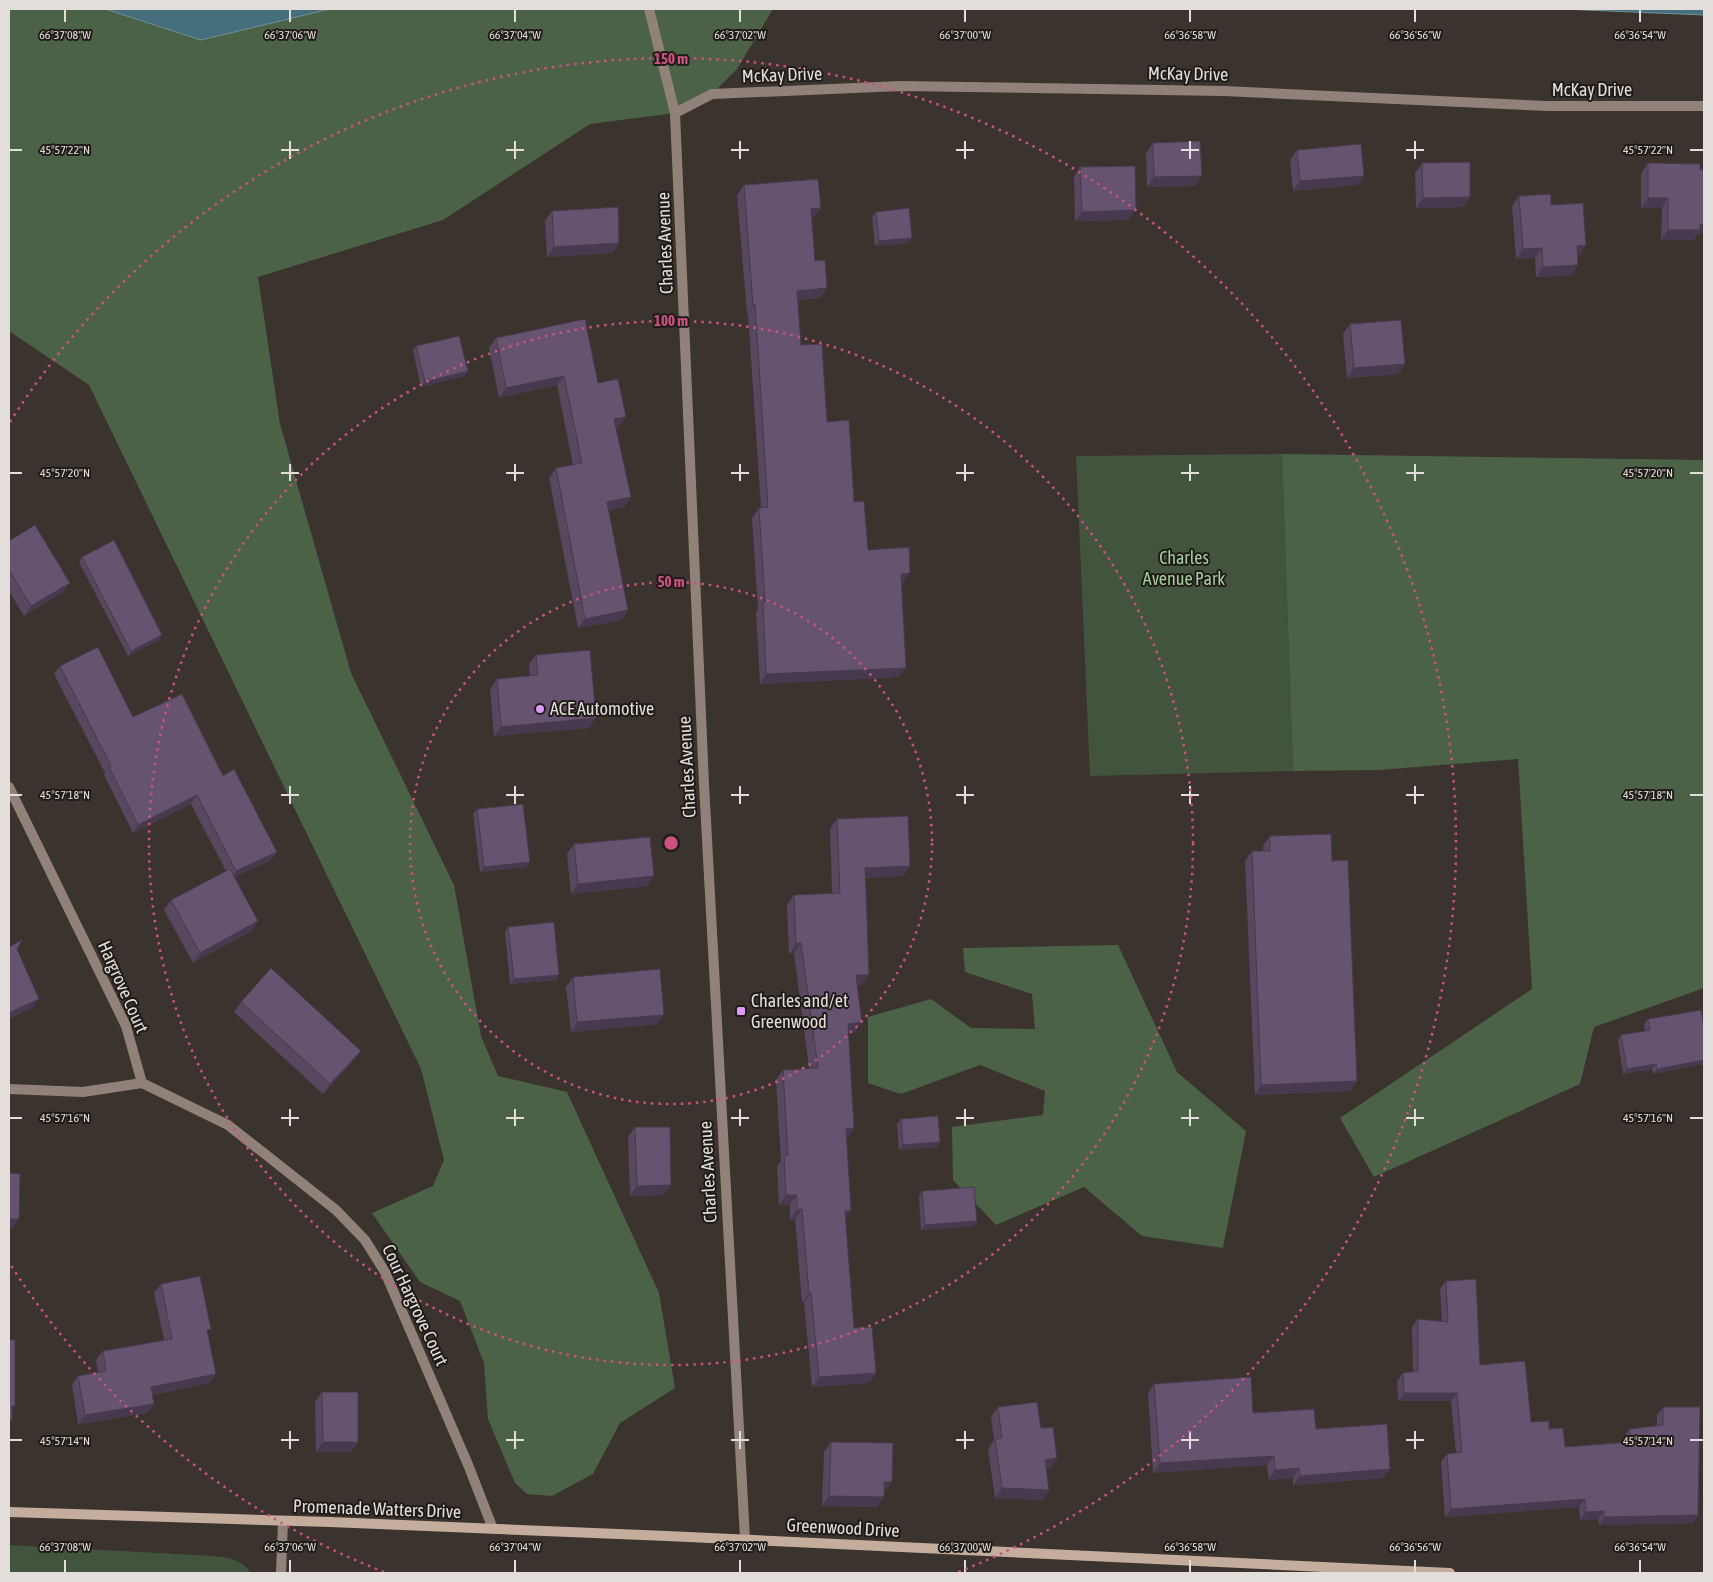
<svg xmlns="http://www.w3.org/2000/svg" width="1713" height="1582" viewBox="0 0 1713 1582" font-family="'Asap Condensed',sans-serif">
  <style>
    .green { fill: #42533e }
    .forest { fill: #4b6247 }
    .water { fill: #456f7d; stroke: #749099 }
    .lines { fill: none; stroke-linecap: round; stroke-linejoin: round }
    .minor { stroke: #908278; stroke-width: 10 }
    .secondary { stroke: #c5ad9e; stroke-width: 10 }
    .wall { fill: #58475f }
    .shaded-wall { fill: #473a4e }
    .building { fill: #66536f; stroke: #473a4e }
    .ticks { fill: none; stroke: #e3deda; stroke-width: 2 }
    .ring { fill: none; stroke: #cc5381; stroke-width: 2.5; stroke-dasharray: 2.5 5 }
    .poi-dot { fill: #da9af6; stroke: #1f1b18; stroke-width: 2 }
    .labels { text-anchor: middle; stroke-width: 4; stroke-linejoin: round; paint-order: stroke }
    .street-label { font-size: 18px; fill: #e3deda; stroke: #1f1b18 }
    .park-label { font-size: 18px; fill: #a5ce9d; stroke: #1f1b18 }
    .poi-label { font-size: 18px; fill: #e3deda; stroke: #1f1b18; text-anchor: start }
    .ticks-label { font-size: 12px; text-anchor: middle; fill: #e3deda; stroke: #1f1b18; stroke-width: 4; stroke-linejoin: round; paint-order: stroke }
    .centre { fill: #cc5381; stroke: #1f1b18; stroke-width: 2.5 }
    .ring-label { font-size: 15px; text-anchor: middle; font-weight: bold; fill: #cc5381; stroke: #1f1b18; stroke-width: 4; stroke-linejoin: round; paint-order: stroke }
  </style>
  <rect width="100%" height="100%" fill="#3b332d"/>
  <g class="green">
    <polygon points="1282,454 1293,771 1090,776 1076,456"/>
    <path d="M9,1545l205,11c16,2 27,3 37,17h-242z"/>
  </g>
  <g class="forest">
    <polygon points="12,9 105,9 201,40 330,9 773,9 737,69 712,94 675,113 590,124 443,220 258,277 280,424 351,673 454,885 481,1036 498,1076 567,1092 659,1293 675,1388 620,1423 593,1474 552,1496 527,1494 515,1483 488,1419 484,1363 460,1301 420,1282 372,1213 433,1186 444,1160 421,1069 89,385 9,331 9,10"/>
    <polygon points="1282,454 1704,460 1704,988 1594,1027 1580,1084 1374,1177 1340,1118 1532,989 1518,759 1379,770 1293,771"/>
    <polygon points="1118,945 1177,1072 1246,1131 1223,1248 1142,1236 1084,1187 996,1225 953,1180 952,1127 1043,1115 1045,1091 980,1065 901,1094 868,1083 868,1017 931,999 971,1028 1035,1029 1032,994 965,972 963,948"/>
  </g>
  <g class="water">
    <polygon points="105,9 330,9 201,40"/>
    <polygon points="1561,9 1704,9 1704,15"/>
  </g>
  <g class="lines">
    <g class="minor">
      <polyline points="649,9 675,113 704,784 745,1539"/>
      <polyline points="675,113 712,94 901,86 1224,91 1547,106 1704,106"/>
      <polyline points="9,787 126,1026 142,1083"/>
      <polyline points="142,1083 228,1125 336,1210 365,1240 385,1272 469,1467 493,1529"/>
      <polyline points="9,1089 83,1092 142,1083"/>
      <polyline points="281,1573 283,1521"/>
    </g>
    <polyline class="secondary" points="9,1512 330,1522 667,1536 1450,1573"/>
  </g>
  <g class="wall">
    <polygon points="1153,143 1195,186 1147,187 1146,153"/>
    <polygon points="1297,150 1364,176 1357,185 1293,191 1290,160"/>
    <polygon points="1422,163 1470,197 1463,207 1416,208 1415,173"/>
    <polygon points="1648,163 1704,170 1704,233 1698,234 1693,240 1661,240 1662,208 1641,208 1641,173"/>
    <polygon points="1080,167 1129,220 1075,221 1074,177"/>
    <polygon points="744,185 821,208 814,217 811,218 815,261 820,298 798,300 801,345 854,502 868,550 903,583 902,583 899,677 760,684 756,612 758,610 752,518 759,508 761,508 748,314 747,314 737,195"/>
    <polygon points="1519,196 1586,245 1579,255 1578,255 1578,265 1571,275 1536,277 1535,258 1516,259 1512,206"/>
    <polygon points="552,211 619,243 612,253 547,257 545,221"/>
    <polygon points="876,212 908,243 875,246 872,217"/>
    <polygon points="1350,324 1405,364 1398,374 1347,378 1343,334"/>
    <polygon points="496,338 598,383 619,427 616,428 631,497 624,507 608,510 628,610 621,620 578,628 549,478 556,468 573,465 557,385 499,398 489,348"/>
    <polygon points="416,346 468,371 464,376 421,387 413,351"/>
    <polygon points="9,541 63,592 24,616 9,591"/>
    <polygon points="82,557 162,635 159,640 128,656 79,562"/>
    <polygon points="536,655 589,728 494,736 490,689 497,679 530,676 529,664"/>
    <polygon points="60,666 133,717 223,776 277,852 271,860 234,877 258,921 251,931 193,963 164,910 171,900 226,871 191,804 133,833 104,775 105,773 54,674"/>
    <polygon points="477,809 526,867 480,872 473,814"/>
    <polygon points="837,819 910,866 903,876 866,878 869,975 862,985 857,985 855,1032 848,1033 854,1128 847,1138 845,1218 854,1328 876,1373 869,1383 812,1387 804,1303 802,1303 795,1219 790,1220 790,1204 779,1205 777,1166 781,1161 776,1080 783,1070 809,1068 794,953 789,954 787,905 794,895 832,893 830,829"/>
    <polygon points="1270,836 1332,861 1357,1081 1350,1091 1255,1095 1245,861 1252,851 1263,851 1263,846"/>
    <polygon points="574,844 654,876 647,886 571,894 567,854"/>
    <polygon points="508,927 559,975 556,980 510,984 505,932"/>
    <polygon points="573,977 657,1024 571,1032 566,987"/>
    <polygon points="241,1002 354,1060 323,1094 234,1012"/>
    <polygon points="1648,1019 1704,1027 1704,1064 1653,1074 1652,1069 1623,1074 1618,1040 1621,1035 1645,1031 1644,1024"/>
    <polygon points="901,1119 940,1142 936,1147 899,1150 897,1124"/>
    <polygon points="635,1127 664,1195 630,1196 628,1137"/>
    <polygon points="922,1191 973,1226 921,1230 919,1196"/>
    <polygon points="1446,1281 1480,1365 1531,1422 1549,1429 1565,1447 1624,1442 1624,1437 1629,1429 1657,1426 1657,1415 1663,1407 1698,1515 1693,1523 1599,1525 1598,1519 1580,1520 1579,1507 1445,1517 1441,1462 1447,1454 1456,1453 1451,1401 1398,1401 1397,1381 1403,1373 1413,1372 1412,1327 1418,1319 1442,1322 1440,1289"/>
    <polygon points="161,1284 208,1334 216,1374 209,1383 152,1395 154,1404 147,1413 78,1424 72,1385 78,1376 98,1372 96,1360 103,1351 164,1340 154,1293"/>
    <polygon points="1154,1384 1253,1413 1316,1429 1390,1469 1383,1478 1293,1485 1293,1478 1269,1480 1267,1465 1153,1473 1148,1393"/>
    <polygon points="322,1392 358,1442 351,1452 316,1452 315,1402"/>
    <polygon points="998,1407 1050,1468 1046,1469 1049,1490 1042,1500 995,1498 988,1449 994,1440 991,1417"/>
    <polygon points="831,1442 885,1492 877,1507 822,1506 824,1452"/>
  </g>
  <g class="shaded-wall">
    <polygon points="1202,176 1195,186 1147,187 1154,177"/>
    <polygon points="1364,176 1357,185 1293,191 1300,181"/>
    <polygon points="1470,197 1463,207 1416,208 1423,198"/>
    <polygon points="1648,198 1668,198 1662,208 1641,208"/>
    <polygon points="821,208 814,217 804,219 811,209"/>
    <polygon points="1136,210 1129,220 1075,221 1082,212"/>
    <polygon points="1700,224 1704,224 1704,233 1698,234 1693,240 1661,240 1668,230"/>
    <polygon points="912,238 908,243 875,246 879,241"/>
    <polygon points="619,243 612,253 547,257 554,247"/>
    <polygon points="1586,245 1579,255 1570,256 1577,246"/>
    <polygon points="1542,248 1535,258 1516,259 1523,249"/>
    <polygon points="1578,265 1571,275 1536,277 1543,267"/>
    <polygon points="827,288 820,298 790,300 797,291"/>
    <polygon points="755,304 748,314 747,314 753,305"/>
    <polygon points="1405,364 1398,374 1347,378 1354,368"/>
    <polygon points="468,371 464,376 421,387 425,382"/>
    <polygon points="564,376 557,385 499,398 506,388"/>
    <polygon points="626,417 619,427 607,429 614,419"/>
    <polygon points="631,497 624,507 600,512 607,502"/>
    <polygon points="910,573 903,583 895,584 901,574"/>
    <polygon points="70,583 63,592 24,616 31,606"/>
    <polygon points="628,610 621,620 578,628 585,619"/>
    <polygon points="162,635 159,640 128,656 131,651"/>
    <polygon points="906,668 899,677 760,684 766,674"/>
    <polygon points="596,718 589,728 494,736 501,727"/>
    <polygon points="197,795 191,804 133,833 138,825"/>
    <polygon points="277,852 271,860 230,879 236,871"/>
    <polygon points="530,862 526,867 480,872 484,867"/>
    <polygon points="910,866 903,876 858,878 865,868"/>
    <polygon points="654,876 647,886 571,894 578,884"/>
    <polygon points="258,921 251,931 193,963 200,953"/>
    <polygon points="801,943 794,953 789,954 796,944"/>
    <polygon points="559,975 556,980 510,984 514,979"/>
    <polygon points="856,975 869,975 862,985 849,985"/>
    <polygon points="39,999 33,1008 9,1019 9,1013"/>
    <polygon points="664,1015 657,1024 571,1032 577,1022"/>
    <polygon points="862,1022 855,1032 841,1034 848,1024"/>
    <polygon points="361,1051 354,1060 323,1094 330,1084"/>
    <polygon points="1704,1060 1704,1064 1653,1074 1657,1069"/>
    <polygon points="1656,1064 1652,1069 1623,1074 1627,1069"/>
    <polygon points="1357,1081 1350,1091 1255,1095 1261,1085"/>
    <polygon points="854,1128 847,1138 846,1129"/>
    <polygon points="940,1142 936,1147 899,1150 903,1145"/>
    <polygon points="671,1185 664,1195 630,1196 637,1186"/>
    <polygon points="786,1195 797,1195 790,1204 779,1205"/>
    <polygon points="802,1209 795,1219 790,1220 797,1210"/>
    <polygon points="851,1210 844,1220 845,1211"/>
    <polygon points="9,1219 19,1219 12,1229 9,1229"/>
    <polygon points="977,1221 973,1226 921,1230 925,1225"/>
    <polygon points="809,1293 811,1293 804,1303 802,1303"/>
    <polygon points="876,1373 869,1383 812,1387 819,1377"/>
    <polygon points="216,1374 209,1383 145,1396 151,1387"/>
    <polygon points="1404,1393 1457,1393 1451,1401 1398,1401"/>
    <polygon points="154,1404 147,1413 78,1424 85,1415"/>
    <polygon points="323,1442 358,1442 351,1452 316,1452"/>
    <polygon points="1274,1456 1267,1465 1153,1473 1160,1463"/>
    <polygon points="1057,1458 1050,1468 1038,1470 1045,1460"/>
    <polygon points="1299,1468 1293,1478 1269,1480 1275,1470"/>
    <polygon points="1390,1469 1383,1478 1293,1485 1300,1476"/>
    <polygon points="884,1482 892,1482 885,1492 877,1492"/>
    <polygon points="1002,1488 1049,1490 1042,1500 995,1498"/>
    <polygon points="829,1496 884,1497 877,1507 822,1506"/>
    <polygon points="1585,1499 1579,1507 1445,1517 1451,1509"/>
    <polygon points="1604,1511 1598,1519 1580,1520 1586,1512"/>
    <polygon points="1698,1515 1693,1523 1599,1525 1604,1517"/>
  </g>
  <g class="building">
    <polygon points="1200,141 1202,176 1154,177 1153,143"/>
    <polygon points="1361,144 1364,176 1300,181 1297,150"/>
    <polygon points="1470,162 1470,197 1423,198 1422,163"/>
    <polygon points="1648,163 1700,164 1700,170 1704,170 1704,224 1700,224 1700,230 1668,230 1668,198 1648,198"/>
    <polygon points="1135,166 1136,210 1082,212 1080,167"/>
    <polygon points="818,179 821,208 811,209 815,261 825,260 827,288 797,291 801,345 822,344 827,422 849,420 854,502 864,501 868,550 909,547 910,573 901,574 906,668 766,674 763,602 765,602 759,508 768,507 755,304 753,305 744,185"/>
    <polygon points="1551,194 1551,205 1583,203 1586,245 1577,246 1578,265 1543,267 1542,248 1523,249 1519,196"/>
    <polygon points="618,207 619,243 554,247 552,211"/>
    <polygon points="909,208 912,238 879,241 876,212"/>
    <polygon points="585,319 598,383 618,379 626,417 614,419 631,497 607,502 628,610 585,619 556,468 582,463 564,376 506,388 496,338"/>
    <polygon points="1401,320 1405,364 1354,368 1350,324"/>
    <polygon points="459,336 468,371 425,382 416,346"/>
    <polygon points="35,525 70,583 31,606 9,570 9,541"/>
    <polygon points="114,540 162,635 131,651 82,557"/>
    <polygon points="98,647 133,717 182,694 223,776 234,769 277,852 236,871 197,795 138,825 109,767 111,766 60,666"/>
    <polygon points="590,650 596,718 501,727 497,679 538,675 536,655"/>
    <polygon points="523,804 530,862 484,867 477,809"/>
    <polygon points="908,816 910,866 865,868 869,975 856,975 862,1022 848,1024 854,1128 846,1129 851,1210 845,1211 854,1328 872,1327 876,1373 819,1377 811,1293 809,1293 802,1209 797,1210 797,1195 786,1195 784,1156 788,1155 783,1070 818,1068 801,943 796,944 794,895 840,893 837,819"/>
    <polygon points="1331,834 1332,861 1348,860 1357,1081 1261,1085 1252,851 1270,851 1270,836"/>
    <polygon points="650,837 654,876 578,884 574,844"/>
    <polygon points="230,869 258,921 200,953 171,900"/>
    <polygon points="554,922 559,975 514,979 508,927"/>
    <polygon points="22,940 17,949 39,999 9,1013 9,947"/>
    <polygon points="271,968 361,1051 330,1084 241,1002"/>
    <polygon points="660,969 664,1015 577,1022 573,977"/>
    <polygon points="1701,1010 1704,1027 1704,1060 1657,1069 1656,1064 1627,1069 1621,1035 1650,1030 1648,1019"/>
    <polygon points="938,1116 940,1142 903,1145 901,1119"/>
    <polygon points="635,1127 670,1127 671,1185 637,1186"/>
    <polygon points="9,1173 20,1174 19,1219 9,1219"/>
    <polygon points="974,1187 977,1221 925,1225 922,1191"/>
    <polygon points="200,1276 211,1329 207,1330 216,1374 151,1387 154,1404 85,1415 78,1376 106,1371 103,1351 172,1339 161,1284"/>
    <polygon points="1476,1279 1480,1365 1525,1361 1531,1422 1549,1421 1549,1429 1563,1428 1565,1447 1631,1442 1629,1429 1663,1425 1663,1407 1700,1407 1698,1515 1604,1517 1604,1511 1586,1512 1585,1499 1451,1509 1447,1454 1462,1452 1457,1393 1404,1393 1403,1373 1418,1371 1418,1319 1448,1322 1446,1281"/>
    <polygon points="9,1340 15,1340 15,1406 12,1406 12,1420 9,1420"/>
    <polygon points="1251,1377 1253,1413 1314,1409 1316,1429 1387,1424 1390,1469 1300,1476 1299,1468 1275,1470 1274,1456 1160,1463 1154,1384"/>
    <polygon points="322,1392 358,1392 358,1442 323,1442"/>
    <polygon points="1037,1402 1041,1428 1053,1427 1057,1458 1045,1460 1049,1490 1002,1488 995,1439 1002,1438 998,1407"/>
    <polygon points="831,1442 893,1443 892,1482 884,1482 884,1497 829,1496"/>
  </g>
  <path class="ticks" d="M65,10v12M290,10v12M515,10v12M740,10v12M965,10v12M1190,10v12M1415,10v12M1640,10v12M290,141v18M515,141v18M740,141v18M965,141v18M1190,141v18M1415,141v18M10,150h12M281,150h18M506,150h18M731,150h18M956,150h18M1181,150h18M1406,150h18M1690,150h13M290,464v17M515,464v17M740,464v17M965,464v17M1190,464v17M1415,464v17M10,473h12M281,473h18M506,473h18M731,473h18M956,473h18M1181,473h18M1406,473h18M1690,473h13M290,786v18M515,786v18M740,786v18M965,786v18M1190,786v18M1415,786v18M10,795h12M281,795h18M506,795h18M731,795h18M956,795h18M1181,795h18M1406,795h18M1690,795h13M290,1109v17M515,1109v17M740,1109v17M965,1109v17M1190,1109v17M1415,1109v17M10,1118h12M281,1118h18M506,1118h18M731,1118h18M956,1118h18M1181,1118h18M1406,1118h18M1690,1118h13M290,1431v18M515,1431v18M740,1431v18M965,1431v18M1190,1431v18M1415,1431v18M10,1440h12M281,1440h18M506,1440h18M731,1440h18M956,1440h18M1181,1440h18M1406,1440h18M1690,1440h13M65,1560v12M290,1560v12M515,1560v12M740,1560v12M965,1560v12M1190,1560v12M1415,1560v12M1640,1560v12"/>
  <g class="ring">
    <circle cx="671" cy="843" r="261"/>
    <circle cx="671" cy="843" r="522"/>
    <path d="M384 1572A784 784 0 0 1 10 1264M10 422A784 784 0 1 1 958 1572"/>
  </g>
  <g class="poi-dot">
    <circle cx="540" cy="709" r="5"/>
    <rect x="736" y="1006" width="10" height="10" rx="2.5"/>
  </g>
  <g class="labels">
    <g class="street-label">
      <text transform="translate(1188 74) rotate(1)" y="6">McKay Drive</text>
      <text transform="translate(782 75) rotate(-2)" y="6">McKay Drive</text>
      <text x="1592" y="96">McKay Drive</text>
      <text transform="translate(665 243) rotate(-92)" y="6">Charles Avenue</text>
      <text transform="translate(687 767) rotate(-93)" y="6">Charles Avenue</text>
      <text transform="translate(123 987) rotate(66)" y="6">Hargrove Court</text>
      <text transform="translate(708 1172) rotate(-93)" y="6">Charles Avenue</text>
      <text transform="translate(415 1305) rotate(65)" y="6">Cour Hargrove Court</text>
      <text transform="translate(377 1509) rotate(2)" y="6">Promenade Watters Drive</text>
      <text transform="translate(843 1528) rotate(3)" y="6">Greenwood Drive</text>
    </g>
    <g class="park-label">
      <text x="1184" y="564">Charles<tspan x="1184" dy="21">Avenue Park</tspan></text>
    </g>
    <g class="poi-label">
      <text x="550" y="715">ACE Automotive</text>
      <text x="751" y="1007">Charles and/et<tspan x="751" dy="21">Greenwood</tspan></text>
    </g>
  </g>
  <g class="ticks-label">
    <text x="65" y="39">66°37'08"W</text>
    <text x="290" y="39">66°37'06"W</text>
    <text x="515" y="39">66°37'04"W</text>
    <text x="740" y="39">66°37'02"W</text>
    <text x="965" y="39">66°37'00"W</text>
    <text x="1190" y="39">66°36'58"W</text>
    <text x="1415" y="39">66°36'56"W</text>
    <text x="1640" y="39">66°36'54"W</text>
    <text x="65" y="154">45°57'22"N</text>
    <text x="1648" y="154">45°57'22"N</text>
    <text x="65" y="477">45°57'20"N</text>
    <text x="1648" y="477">45°57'20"N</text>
    <text x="65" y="799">45°57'18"N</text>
    <text x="1648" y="799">45°57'18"N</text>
    <text x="65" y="1122">45°57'16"N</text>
    <text x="1648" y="1122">45°57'16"N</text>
    <text x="65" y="1445">45°57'14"N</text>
    <text x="1648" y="1445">45°57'14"N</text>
    <text x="65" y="1551">66°37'08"W</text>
    <text x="290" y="1551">66°37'06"W</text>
    <text x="515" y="1551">66°37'04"W</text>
    <text x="740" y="1551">66°37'02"W</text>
    <text x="965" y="1551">66°37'00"W</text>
    <text x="1190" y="1551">66°36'58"W</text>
    <text x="1415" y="1551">66°36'56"W</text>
    <text x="1640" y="1551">66°36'54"W</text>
  </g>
  <circle cx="671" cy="843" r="8" class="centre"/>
  <g class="ring-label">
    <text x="671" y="64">150 m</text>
    <text x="671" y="326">100 m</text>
    <text x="671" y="587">50 m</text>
  </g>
  <rect width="1713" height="1582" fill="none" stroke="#e3deda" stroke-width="20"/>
</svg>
